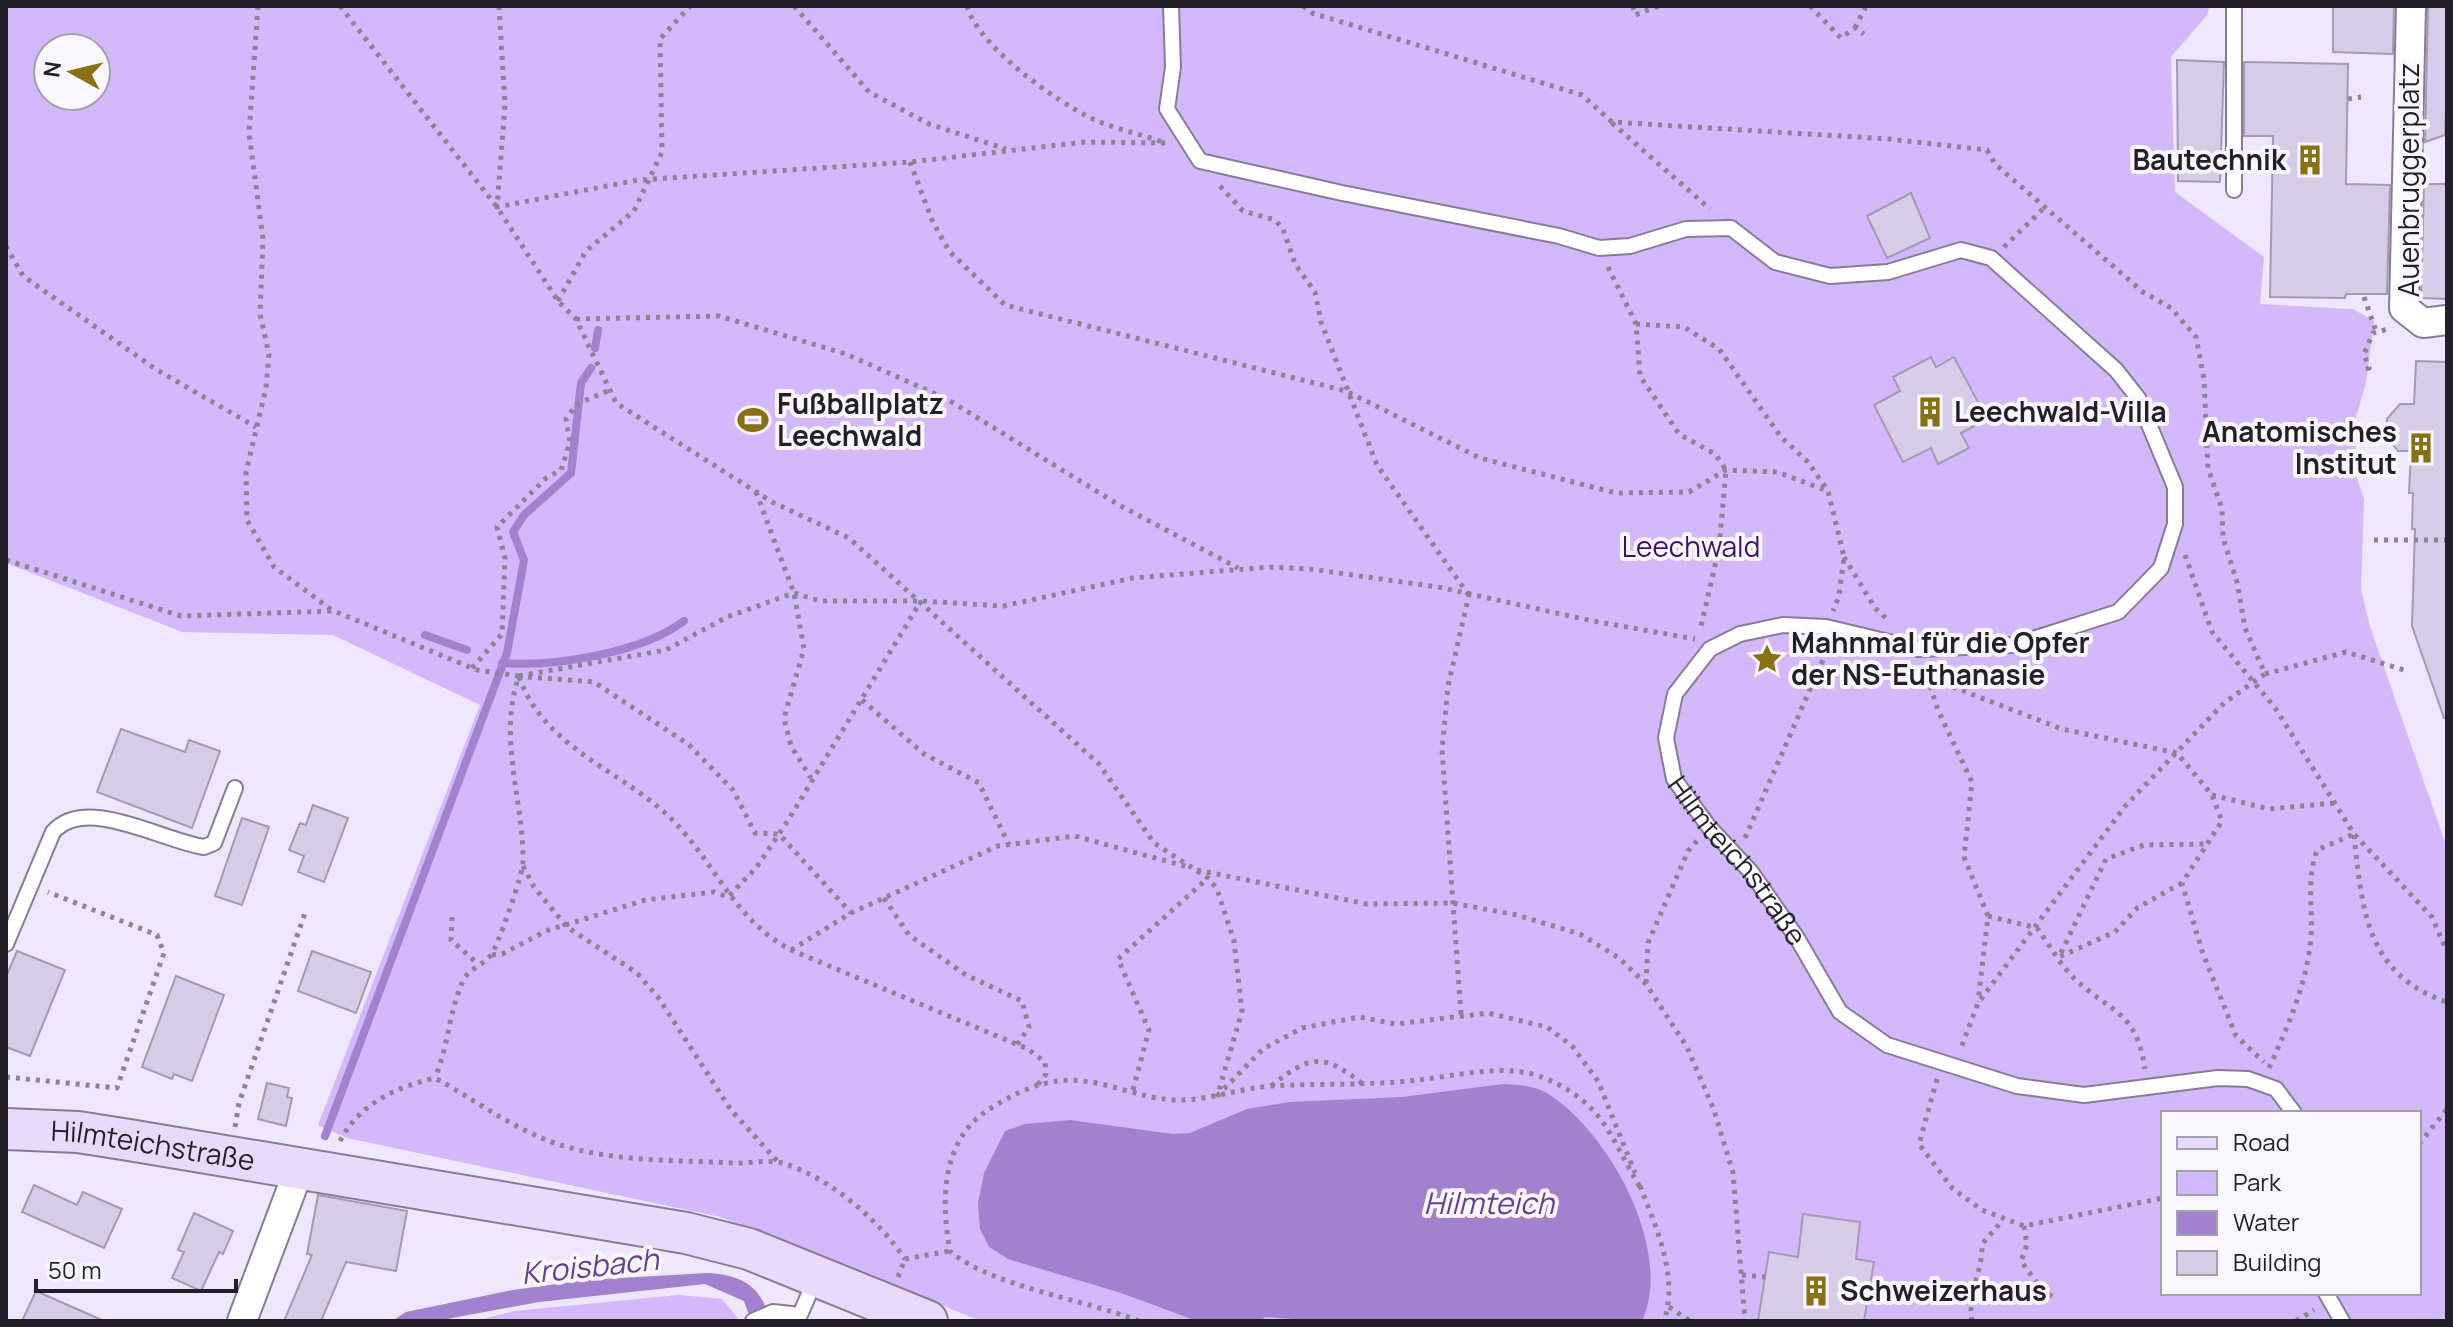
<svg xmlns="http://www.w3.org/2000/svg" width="2453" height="1327" viewBox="0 0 2453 1327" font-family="Manrope,sans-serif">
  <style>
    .green { fill: #d3b9fc; fill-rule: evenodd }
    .water { fill: #a281cf }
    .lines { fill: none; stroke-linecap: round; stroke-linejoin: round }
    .stream { stroke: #a281cf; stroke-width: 8 }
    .building { fill: #d6cce7; stroke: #a49ab3; stroke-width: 2 }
    .lane-casing { stroke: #867d95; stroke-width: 18 }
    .street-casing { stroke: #867d95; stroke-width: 32 }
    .secondary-casing { stroke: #867d95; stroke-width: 44 }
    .path { stroke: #8a8494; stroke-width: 5; stroke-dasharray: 4 6; stroke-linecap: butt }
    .lane { stroke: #fff; stroke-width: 14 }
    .street { stroke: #fff; stroke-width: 28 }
    .secondary { stroke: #e9dafc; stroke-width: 40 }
    .labels { text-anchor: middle; stroke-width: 8; stroke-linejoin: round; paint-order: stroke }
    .poi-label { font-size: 28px; font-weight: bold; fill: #231f29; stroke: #f9f7fd; text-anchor: start }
    .street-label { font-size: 28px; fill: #231f29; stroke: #f9f7fd }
    .park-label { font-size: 28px; fill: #400c6c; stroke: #f9f7fd }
    .water-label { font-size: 30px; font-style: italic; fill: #673b99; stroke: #f9f7fd }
  </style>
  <rect width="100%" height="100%" fill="#efe7fd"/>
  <g class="green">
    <path d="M6,6h2204l-3,9 -36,42 4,135 89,65 -4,47 93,5 21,12 -8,61 -11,39 1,54 8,24 -3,91 9,37 77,221v473h-1466l-261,-104 -373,-79 -29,-13 162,-420 -147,-70 -151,-3 -176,-69zM48,48h48v48h-48zM2163,1113h256v180h-256z"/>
    <polygon points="679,1295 722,1299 740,1321 476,1321 514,1311"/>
  </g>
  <g class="water">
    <path d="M1503,1084c15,1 29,1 42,8 62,36 130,158 97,229h-323l-54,-4 -5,4h-63l-76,-28 -113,-34 -19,-12 -9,-18 -2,-26 6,-30 21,-42 20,-7 45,-4 103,14 17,-1 57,-24 42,-7 113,-5z"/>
    <path d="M708,1273c34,2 54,13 62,48h-19l-7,-20 -39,-17 -166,18 -103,19h-44l14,-9 107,-22 73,-10z"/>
  </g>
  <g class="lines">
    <g class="stream">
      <polyline points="595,348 598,330"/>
      <polyline points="425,635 467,650"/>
      <path d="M502,663c53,4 139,-10 182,-42"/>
      <polyline points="325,1136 507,653 524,560 513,532 524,515 571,473 581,383 591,368"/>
    </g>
  </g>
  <g class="building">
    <polygon points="2333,6 2394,6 2393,54 2333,52"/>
    <polygon points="2428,6 2447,6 2447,88 2445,135 2425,142"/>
    <polygon points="2177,60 2224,62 2220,182 2178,181"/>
    <polygon points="2244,62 2348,64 2346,184 2390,185 2387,294 2346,294 2345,298 2270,297 2273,136 2244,136"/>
    <polygon points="2424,184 2447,184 2447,299 2421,298"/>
    <polygon points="1911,193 1930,238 1887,258 1867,216"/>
    <polygon points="1931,357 1936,367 1954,357 1987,419 1961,433 1969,448 1938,464 1931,448 1903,462 1874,405 1900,391 1893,377"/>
    <polygon points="2416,361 2447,362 2447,718 2444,718 2412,626 2415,529 2412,529 2413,493 2409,493 2411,451 2398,451 2386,436 2387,419 2400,404 2414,404"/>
    <polygon points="121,729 185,752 189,740 220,751 192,828 97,792"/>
    <polygon points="313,805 348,818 324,882 298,872 304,856 289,850 300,823 306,825"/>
    <polygon points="242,818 269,827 242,905 215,896"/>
    <polygon points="17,951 65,970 30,1056 6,1047 6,977"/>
    <polygon points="312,951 371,972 356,1013 298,991"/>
    <polygon points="176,976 224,995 192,1081 174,1074 172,1079 142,1067"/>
    <polygon points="267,1083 289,1088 287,1097 292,1098 286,1126 258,1119"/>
    <polygon points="34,1185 77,1205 83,1192 122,1209 104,1248 22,1212"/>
    <polygon points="318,1195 407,1211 396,1271 346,1262 321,1321 284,1321 312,1255 307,1254"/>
    <polygon points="194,1213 233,1231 223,1254 219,1252 201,1291 172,1278 184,1252 178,1250"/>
    <polygon points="1803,1214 1860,1222 1856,1259 1874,1262 1864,1321 1758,1321 1769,1252 1798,1257"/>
    <polygon points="36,1291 104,1321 22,1321"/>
  </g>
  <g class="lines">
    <g class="lane-casing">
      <g id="lane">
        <path id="s1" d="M1171,6l2,61 -6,42 33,52 142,32 217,43 40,12 31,-2 56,-17 45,-1 44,34 55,14 58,-4 73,-22 30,8 125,112 22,28 37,89v37l-14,44 -43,44 -104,33 -96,4 -92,-22 -43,-2 -43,9 -30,15 -35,45 -9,44 8,41 35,48 42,45 46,66 43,74 47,33 130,41 67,9 134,-17 30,1 28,10 18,24"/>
        <polyline points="2234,190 2234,6"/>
        <path d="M6,944l47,-112c33,-37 107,8 151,15l10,-4 21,-55"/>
        <polyline points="2326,1293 2342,1321"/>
        <polyline points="753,1321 773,1312 800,1315 815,1280"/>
      </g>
    </g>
    <g class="street-casing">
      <g id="street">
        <polyline points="2411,6 2404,308 2423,323 2447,320"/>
        <polyline points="242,1321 300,1167"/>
      </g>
    </g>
    <g class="secondary-casing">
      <g id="secondary">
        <path id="s2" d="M6,1129l72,3 51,8 557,93 63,16 178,72"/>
      </g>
    </g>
    <g class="path">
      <polyline points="258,6 249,133 263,239 260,314 269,354 266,388 246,472 247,520 274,567 333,611"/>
      <polyline points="340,6 497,207 558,301 576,319 616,403 772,502 849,538 1099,764 1154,843 1208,878 1217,889 1234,941 1242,1011 1217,1097"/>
      <polyline points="499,6 505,105 497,207 638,180 910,162 1085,142 1166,143"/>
      <polyline points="794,6 869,92 929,124 1006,149"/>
      <path d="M967,6c11,40 88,95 126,113 22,10 47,15 70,23"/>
      <polyline points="1303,6 1312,13 1582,95 1612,122 1889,139 1987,150 1995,164 2143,292 2171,308 2196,337 2204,379 2208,468 2222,509 2223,538 2237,582 2245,628 2265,674 2224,703 2126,805 1978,1003 1961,1048"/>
      <polyline points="1633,6 1635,15 1659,6"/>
      <polyline points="1810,6 1841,38 1855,28 1864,34"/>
      <polyline points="1855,28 1866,6"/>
      <polyline points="2348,99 2361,97"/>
      <polyline points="1612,123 1710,209"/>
      <polyline points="910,162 932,220 949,251 1005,305 1346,391 1480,458 1616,493 1689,492 1726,470 1777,472 1828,491"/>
      <polyline points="1220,186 1243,211 1275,220 1283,229 1295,264 1315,292 1321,322 1377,465 1468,594"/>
      <polyline points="6,246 23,276 157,370 256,427"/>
      <polyline points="2004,247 2046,206"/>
      <polyline points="1608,267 1636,324 1640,376 1679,434 1715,454 1726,470 1719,548 1700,631"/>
      <polyline points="2364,297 2376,331"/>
      <polyline points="558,301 586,251 634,211 662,152 660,39 690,6"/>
      <polyline points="576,319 719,316 846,354 947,399 1119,505 1238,568"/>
      <polyline points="1636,324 1684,327 1719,349 1781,437 1808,462 1828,491 1844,557 1839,596 1833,611"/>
      <polyline points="2366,369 2369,368 2364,354 2373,333 2388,329"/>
      <polyline points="756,492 794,593 804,649 784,718 791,746 811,778"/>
      <polyline points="2374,540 2447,540"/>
      <polyline points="2185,555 2212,632 2276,709 2354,834 2432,917 2447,952"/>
      <polyline points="1844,557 1875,608 1889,621"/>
      <path d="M6,560l175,56 153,-5 143,59 42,6c-22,62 5,124 4,187 0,11 -26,85 -32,92 -7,10 -20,12 -27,24 -15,30 -15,66 -29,99"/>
      <polyline points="1932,666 1948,685 2062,729 2177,753 2212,795 2222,821 2182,883 2202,951 2236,1036 2264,1062"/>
      <polyline points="1924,667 1938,710 1972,782 1964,857 1988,916 1978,1002"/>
      <polyline points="472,668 502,634 505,558 497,527 546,478 561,470 570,442 566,419 577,404 610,390"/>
      <polyline points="2265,674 2346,652 2404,670"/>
      <polyline points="519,676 666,650 727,617 794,593 820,601 921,601 1003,606 1133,578 1270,567 1310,569 1438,587 1593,621 1695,639"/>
      <path d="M519,677c27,76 113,96 162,152 39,44 55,91 110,121l237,99 17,13 1,12 -10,13"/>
      <polyline points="528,677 594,682 688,744 733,790 755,833 779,834 851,913"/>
      <polyline points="862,700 924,754 979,783 1009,845"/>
      <polyline points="2212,795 2269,809 2335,803"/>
      <path d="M2354,835c8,74 12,140 93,167"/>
      <polyline points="1745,838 1829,646"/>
      <polyline points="523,866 534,887 567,927 637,973 658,997 731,1110 778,1162"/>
      <polyline points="1197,870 1367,904 1452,903 1517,915 1580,934 1619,958 1646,984 1687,1047 1714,1110 1733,1173 1745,1321"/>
      <polyline points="2182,883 2137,908 2115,932 2059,957 2106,859 2144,845 2206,844"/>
      <polyline points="884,898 909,935 966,975 1022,1001 1029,1027 1017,1045"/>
      <path d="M1988,916l49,12c12,16 23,37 38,51 37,35 61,31 70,90"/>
      <polyline points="452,917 451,940 477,963"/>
      <polyline points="791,950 851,913 998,846 1075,836 1188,867"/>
      <polyline points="492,955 502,954 546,931 645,900 714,892 728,897 756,868 787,822 921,601"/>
      <polyline points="1646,983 1648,943 1688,851 1697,841"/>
      <polyline points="1461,1014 1442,750 1448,686 1469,595"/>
      <path d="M2269,1068c19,-42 38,-84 42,-131 2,-33 -5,-55 6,-87l37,-16"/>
      <polyline points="6,1077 117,1088 164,953 157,935 48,892"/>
      <polyline points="1937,1079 1919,1144 1953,1189 1982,1210 2024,1226 2163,1198"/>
      <path d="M1271,1086c40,-32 53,-33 93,-1"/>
      <polyline points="1133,1090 1149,1030 1118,959 1208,878"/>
      <polyline points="1217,1096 1263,1049 1302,1028 1359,1017 1396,1024 1488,1013 1547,1027 1572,1046 1598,1081 1635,1173"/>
      <polyline points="235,1127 239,1103 305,913"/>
      <path d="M340,1141c19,-37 56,-54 95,-63 42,23 82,54 129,68 53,16 114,14 169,17 16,1 34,-4 49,0 47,14 96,56 123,96"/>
      <polyline points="2419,1144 2447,1109"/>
      <path d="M1640,1186c16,41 39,91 24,135"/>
      <polyline points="2024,1226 2027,1245 2021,1261 2040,1287 2055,1299"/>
      <polyline points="905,1259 950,1251"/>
      <polyline points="1742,1275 1765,1277"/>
      <polyline points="898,1277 905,1259"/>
      <polyline points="1669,1307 1690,1321"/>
      <path d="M1139,1321c-52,-21 -150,-35 -189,-70 -9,-48 -9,-108 35,-139 19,-13 44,-26 66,-30 46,-9 90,20 131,18 31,-1 59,-12 90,-14 48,-3 97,0 145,-6 42,-4 92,-19 132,0 57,26 61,58 91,107"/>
      <path d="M1972,1321c-5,-27 11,-50 10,-77l21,-24"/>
      <polyline points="2296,1321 2314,1310"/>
    </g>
    <use href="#lane" class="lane"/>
    <use href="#street" class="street"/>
    <use href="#secondary" class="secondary"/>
  </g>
  <defs>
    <g id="building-bare" transform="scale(2.4)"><path d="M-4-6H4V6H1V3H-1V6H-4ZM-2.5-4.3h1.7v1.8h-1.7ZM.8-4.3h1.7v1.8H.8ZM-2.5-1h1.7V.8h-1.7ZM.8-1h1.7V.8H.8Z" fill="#897011" stroke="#f9f7fd" stroke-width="2.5" paint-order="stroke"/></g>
    <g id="stadium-bare" transform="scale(2.4)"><path d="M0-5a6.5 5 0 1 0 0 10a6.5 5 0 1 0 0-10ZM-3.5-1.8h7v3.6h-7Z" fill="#897011" stroke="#f9f7fd" stroke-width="2.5" paint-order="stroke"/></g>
    <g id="sight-bare" transform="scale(2.4)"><path d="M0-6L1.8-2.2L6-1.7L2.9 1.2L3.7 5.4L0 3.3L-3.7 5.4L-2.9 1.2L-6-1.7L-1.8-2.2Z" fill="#897011" stroke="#f9f7fd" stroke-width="2.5" paint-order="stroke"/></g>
  </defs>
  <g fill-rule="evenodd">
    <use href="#building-bare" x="2310" y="160"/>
    <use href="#building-bare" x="1930" y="412"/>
    <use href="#stadium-bare" x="753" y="420"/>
    <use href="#building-bare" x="2421" y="448"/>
    <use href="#sight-bare" x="1767" y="659"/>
    <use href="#building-bare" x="1816" y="1291"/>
  </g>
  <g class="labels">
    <g class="poi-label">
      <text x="2286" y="170" text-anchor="end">Bautechnik</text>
      <text x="777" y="414">Fußballplatz<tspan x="777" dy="32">Leechwald</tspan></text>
      <text x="1954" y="422">Leechwald-Villa</text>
      <text x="2397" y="442" text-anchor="end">Anatomisches<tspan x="2397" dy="32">Institut</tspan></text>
      <text x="1791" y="653">Mahnmal für die Opfer<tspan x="1791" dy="32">der NS-Euthanasie</tspan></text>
      <text x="1840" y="1301">Schweizerhaus</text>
    </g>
    <g class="street-label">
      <text transform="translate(2409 180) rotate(-90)" y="10">Auenbruggerplatz</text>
      <text dy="10" stroke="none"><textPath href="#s1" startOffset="2098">Hilmteichstraße</textPath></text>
      <text dy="10" stroke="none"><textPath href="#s2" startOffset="148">Hilmteichstraße</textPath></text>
    </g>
    <g class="park-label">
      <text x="1691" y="557">Leechwald</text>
    </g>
    <g class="water-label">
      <text x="1489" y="1214">Hilmteich</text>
      <text transform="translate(590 1267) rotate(-6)" y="10">Kroisbach</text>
    </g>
  </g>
  <rect width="2453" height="1327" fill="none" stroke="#231f29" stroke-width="16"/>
  <rect x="2161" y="1111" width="260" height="184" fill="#f9f7fd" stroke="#a3a1a8" stroke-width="2"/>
  <rect x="2177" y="1137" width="40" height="12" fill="#e9dafc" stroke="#a3a1a8" stroke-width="2"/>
  <text x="2233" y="1151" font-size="24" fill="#231f29">Road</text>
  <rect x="2177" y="1171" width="40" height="24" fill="#d3b9fc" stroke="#a3a1a8" stroke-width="2"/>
  <text x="2233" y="1191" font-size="24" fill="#231f29">Park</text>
  <rect x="2177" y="1211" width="40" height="24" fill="#a281cf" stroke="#a3a1a8" stroke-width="2"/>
  <text x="2233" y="1231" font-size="24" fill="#231f29">Water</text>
  <rect x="2177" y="1251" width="40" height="24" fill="#d6cce7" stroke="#a3a1a8" stroke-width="2"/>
  <text x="2233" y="1271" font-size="24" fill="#231f29">Building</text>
  <g transform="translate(72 72) rotate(278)"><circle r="38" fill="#f9f7fd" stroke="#a3a1a8" stroke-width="2"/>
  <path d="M0-6L14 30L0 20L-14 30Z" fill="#897011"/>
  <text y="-12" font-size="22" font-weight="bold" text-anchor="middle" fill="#231f29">N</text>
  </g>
  <path d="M36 1279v12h200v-12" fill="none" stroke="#231f29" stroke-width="4"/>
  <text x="48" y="1279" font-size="24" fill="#231f29" stroke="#f9f7fd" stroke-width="6" paint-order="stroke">50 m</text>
</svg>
